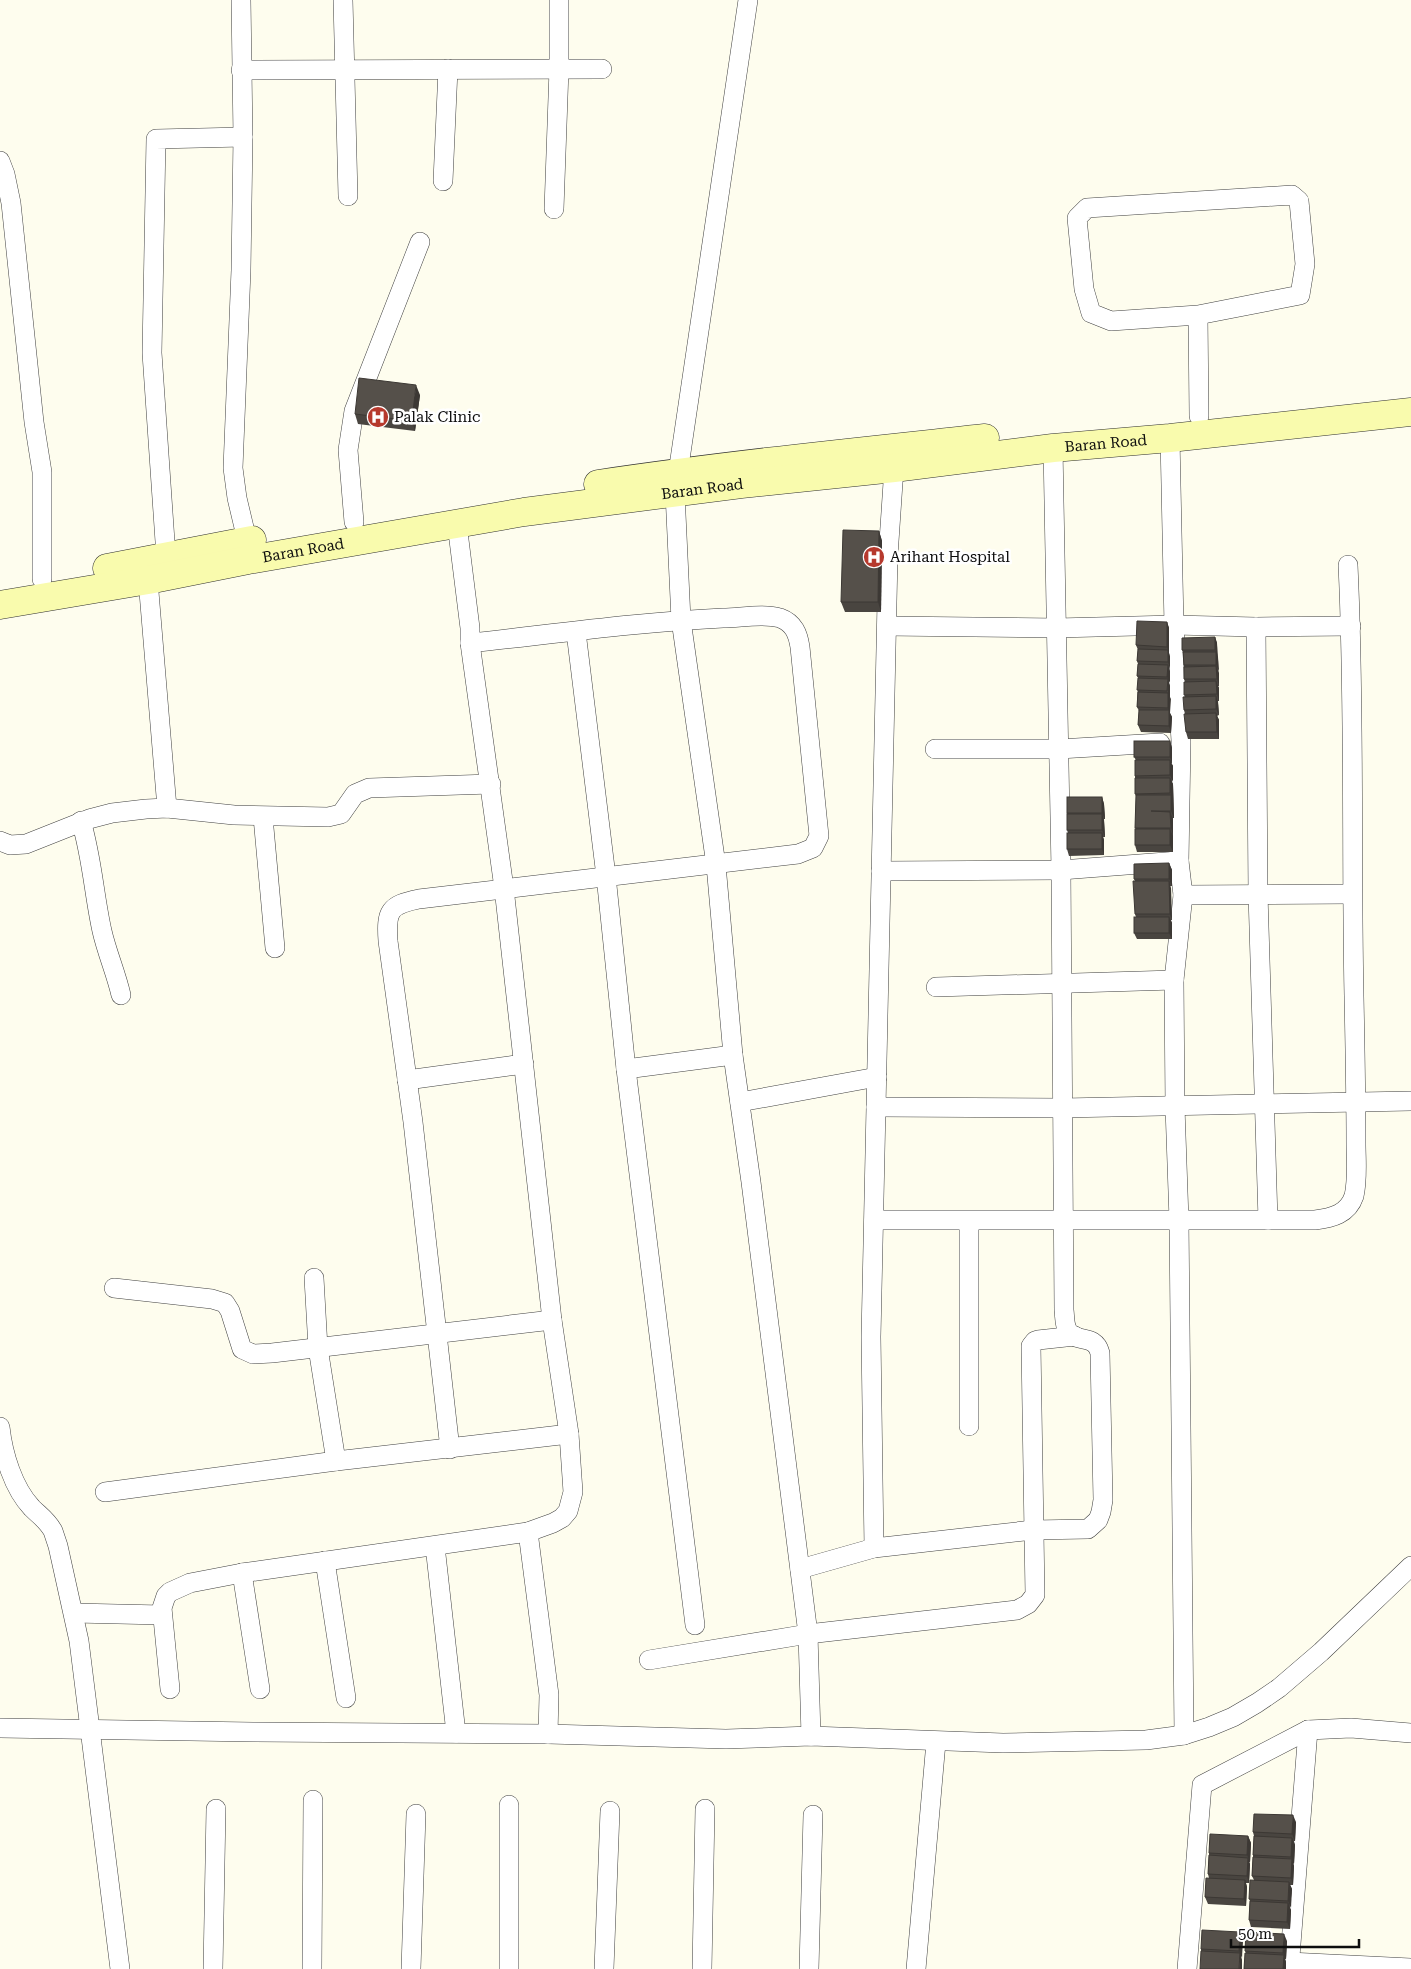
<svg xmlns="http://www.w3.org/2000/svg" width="1411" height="1969" viewBox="0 0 1411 1969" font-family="'Roboto Serif',serif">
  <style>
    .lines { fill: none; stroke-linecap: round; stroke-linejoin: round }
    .street-casing { stroke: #404040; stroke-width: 20 }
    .secondary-casing { stroke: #2f2f2f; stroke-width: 29 }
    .street { stroke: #fff; stroke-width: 19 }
    .secondary { stroke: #f9fbad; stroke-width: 28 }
    .wall { fill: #494540 }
    .shaded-wall { fill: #3c3834 }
    .building { fill: #55504a; stroke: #3c3834 }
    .labels { text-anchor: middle; stroke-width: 5; stroke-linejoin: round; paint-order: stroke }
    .poi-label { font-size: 15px; fill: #0d0d0d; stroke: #fff; text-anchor: start }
    .street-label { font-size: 15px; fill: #0d0d0d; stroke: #fff }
  </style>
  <rect width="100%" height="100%" fill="#fefdee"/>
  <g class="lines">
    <g class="street-casing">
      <g id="street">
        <polyline points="241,0 243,137 241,270 233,468 237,498 247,540"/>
        <polyline points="343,0 348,196"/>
        <polyline points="748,0 675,493 681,620 716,865 733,1055 751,1182 808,1634 811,1736"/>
        <polyline points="241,70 602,69"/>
        <polyline points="0,161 5,174 11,203 34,422 42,472 42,579"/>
        <polyline points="443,181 448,69"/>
        <polyline points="554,209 559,69 559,0"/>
        <polyline points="1198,315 1300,295 1305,264 1299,201 1292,195 1087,208 1077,218 1084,289 1091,313 1111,321 1198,315 1199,416"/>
        <polyline points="1170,438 1174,625 1181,741 1179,861 1183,895 1174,980 1175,1107 1179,1220 1184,1735"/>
        <polyline points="354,522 348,450 354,411 420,242"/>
        <polyline points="166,556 152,353 156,139 243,137"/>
        <polyline points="148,580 167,808"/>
        <polyline points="887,626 1057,628 1174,625 1256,627 1351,626"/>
        <polyline points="1256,627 1258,894 1268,1220"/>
        <polyline points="576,632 606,876 626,1069 695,1625"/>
        <polyline points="935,749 1059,749 1160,743"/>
        <polyline points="263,817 275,948"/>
        <path d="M81,821c11,36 13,74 21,110 5,22 14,42 19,64"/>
        <polyline points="0,841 10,845 26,844 89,819 112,813 146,809 167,808 234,815 328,817 341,814 355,794 369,788 491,784"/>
        <polyline points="881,871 1061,870 1179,861"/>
        <polyline points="1183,895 1352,894"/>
        <polyline points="936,987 1174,980"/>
        <polyline points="626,1069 733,1055"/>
        <polyline points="407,1080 524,1064"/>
        <polyline points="740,1102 877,1077"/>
        <polyline points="876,1107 1063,1108 1411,1101"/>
        <path d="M874,1220h441c17,-2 33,-6 39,-24 4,-17 2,-36 2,-53 0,-49 -1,-98 -2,-147 -3,-144 1,-287 -6,-431"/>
        <polyline points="314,1278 318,1348 336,1461"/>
        <polyline points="114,1288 212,1299 225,1303 230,1311 242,1349 253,1354 272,1353 552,1320"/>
        <polyline points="969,1426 969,1221"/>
        <path d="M0,1427c3,27 13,61 32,81 8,8 15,12 21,23l5,15 21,95 41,328"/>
        <path d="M450,1449l-37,-327 -25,-181c-2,-30 1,-36 31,-42l379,-45 15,-6 6,-12 -19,-189c-2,-13 -6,-24 -20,-29 -17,-5 -40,0 -57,0 -85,4 -169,16 -253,25"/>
        <polyline points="105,1492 336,1461 569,1434"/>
        <polyline points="528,1532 549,1695 548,1734"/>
        <polyline points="435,1546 456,1733"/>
        <polyline points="874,1548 871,1337 888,556 894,468"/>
        <polyline points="325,1561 346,1698"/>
        <path d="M800,1569l74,-21 159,-18 55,-1 10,-9 3,-8 2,-12 -3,-147c-5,-20 -24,-9 -32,-22 -4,-6 -3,-14 -4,-21l-3,-440 -8,-422"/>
        <polyline points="242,1573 260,1689"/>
        <polyline points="74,1613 162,1615"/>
        <polyline points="649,1660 808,1634 1017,1610 1028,1604 1035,1595 1031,1346 1035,1341 1038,1340 1075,1336"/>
        <polyline points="170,1689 162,1608 166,1596 170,1592 190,1583 242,1573 528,1532 553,1523 562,1518 568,1511 573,1492 569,1434 552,1320 504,888 470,643 470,628 457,524"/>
        <polyline points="0,1728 253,1732 548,1734 726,1739 811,1736 1003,1743 1146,1740 1184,1735 1209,1727 1233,1717 1257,1703 1279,1688 1321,1652 1411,1566"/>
        <polyline points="1289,1962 1411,1968"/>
        <polyline points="213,1969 216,1809"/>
        <polyline points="312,1969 313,1800"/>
        <polyline points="411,1969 416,1814"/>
        <polyline points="509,1969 509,1805"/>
        <polyline points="604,1969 610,1811"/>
        <polyline points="702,1969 705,1809"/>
        <polyline points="809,1969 813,1815"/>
        <polyline points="916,1969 936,1742"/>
        <polyline points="1187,1969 1202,1785 1308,1730 1351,1728 1411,1733"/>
        <polyline points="1289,1969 1308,1730"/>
      </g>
    </g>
    <g class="secondary-casing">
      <g id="secondary">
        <path d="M598,484c128,-19 257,-32 387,-46"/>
        <polyline points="107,568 252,540"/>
        <path id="s1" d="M0,605l148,-25 100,-20 276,-48 217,-28 153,-16 159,-20 117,-10 241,-26"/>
      </g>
    </g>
    <use href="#street" class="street"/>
    <use href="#secondary" class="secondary"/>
  </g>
  <g class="wall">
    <polygon points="420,395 415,431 358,424 355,414"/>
    <polygon points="879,531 882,541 881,612 845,612 841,602"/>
    <polygon points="1167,622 1169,628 1169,653 1170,657 1169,683 1170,686 1170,697 1171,699 1170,713 1172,717 1171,733 1141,732 1138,725 1139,711 1137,707 1138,678 1137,676 1138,664 1137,661 1138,650 1136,645"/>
    <polygon points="1215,637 1217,643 1217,656 1218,659 1219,686 1218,686 1219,688 1219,701 1218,701 1219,715 1217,716 1219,720 1219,739 1188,739 1186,732 1185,714 1184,710 1185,682 1184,679 1183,653 1182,650"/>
    <polygon points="1170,741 1172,748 1172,763 1171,763 1173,766 1172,782 1173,784 1174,818 1173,818 1173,852 1137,852 1135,845 1136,796 1135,794 1135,776 1136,760 1134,757"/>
    <polygon points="1102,797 1104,804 1105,819 1104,819 1105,837 1103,837 1104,840 1104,855 1069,856 1067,849 1068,833 1067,830 1067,813"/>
    <polygon points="1169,863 1172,870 1172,886 1170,886 1172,920 1171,920 1172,923 1172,939 1137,939 1134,933 1136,917 1135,914 1135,881 1134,879"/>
    <polygon points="1296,1822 1295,1841 1294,1841 1295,1845 1294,1864 1293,1863 1294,1866 1293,1885 1290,1885 1292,1889 1290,1908 1291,1910 1290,1929 1251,1927 1249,1920 1250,1901 1249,1899 1254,1880 1252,1876 1254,1836 1253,1832"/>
    <polygon points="1248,1836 1251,1843 1250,1862 1249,1862 1250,1864 1249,1883 1246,1883 1247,1887 1246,1906 1208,1904 1205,1897 1209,1878 1208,1874 1209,1855 1209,1853"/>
    <polygon points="1240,1932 1243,1939 1241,1958 1242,1960 1201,1951 1201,1949"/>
    <polygon points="1287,1941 1286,1959 1285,1959 1286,1962 1286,1969 1244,1969 1246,1953 1245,1951"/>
  </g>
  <g class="shaded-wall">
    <polygon points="416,385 420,395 415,431 412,421"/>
    <polygon points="879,531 882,541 881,612 878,602"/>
    <polygon points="1167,622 1169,628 1169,653 1170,657 1170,669 1168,662 1168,650 1167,647"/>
    <polygon points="1215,637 1217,643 1219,671 1216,665"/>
    <polygon points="1168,665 1170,671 1170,683 1167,677"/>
    <polygon points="1216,666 1219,673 1219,686 1217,679"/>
    <polygon points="1168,679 1170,686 1170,713 1172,717 1171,733 1169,726 1169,712 1168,708"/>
    <polygon points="1216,681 1219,688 1219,701 1217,694"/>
    <polygon points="1216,696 1218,703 1219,715 1216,709"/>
    <polygon points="1216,713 1219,720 1219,739 1217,732"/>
    <polygon points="1170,741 1172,748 1172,763 1170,757"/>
    <polygon points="1170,760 1173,766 1173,782 1170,775"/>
    <polygon points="1170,778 1173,784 1174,818 1171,811"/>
    <polygon points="1102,797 1104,804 1105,819 1102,813"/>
    <polygon points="1170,812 1173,819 1173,835 1171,828"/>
    <polygon points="1102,814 1104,821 1105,837 1102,830"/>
    <polygon points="1170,829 1173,836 1173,852 1170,845"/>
    <polygon points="1102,833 1104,840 1104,855 1102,849"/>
    <polygon points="1169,863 1172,870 1172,886 1169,879"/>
    <polygon points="1169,881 1171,888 1172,920 1170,914"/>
    <polygon points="1169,917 1172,923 1172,939 1169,933"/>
    <polygon points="1293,1815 1296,1822 1295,1841 1292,1834"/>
    <polygon points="1248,1836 1251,1843 1250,1862 1247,1855"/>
    <polygon points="1292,1838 1295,1845 1294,1864 1291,1857"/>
    <polygon points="1248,1858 1250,1864 1249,1883 1247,1876"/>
    <polygon points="1292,1859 1294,1866 1293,1885 1291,1878"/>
    <polygon points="1245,1880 1247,1887 1246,1906 1244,1899"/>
    <polygon points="1289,1882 1292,1889 1291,1908 1288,1901"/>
    <polygon points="1288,1903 1291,1910 1290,1929 1287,1922"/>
    <polygon points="1240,1932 1243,1939 1242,1958 1239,1951"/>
    <polygon points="1284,1934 1287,1941 1286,1959 1283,1953"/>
    <polygon points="1240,1953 1242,1960 1242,1969 1239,1969"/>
    <polygon points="1284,1955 1286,1962 1286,1969 1283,1969"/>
  </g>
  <g class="building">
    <polygon points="359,378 416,385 412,421 355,414"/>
    <polygon points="843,530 879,531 878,602 841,602"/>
    <polygon points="1137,621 1167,622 1167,647 1136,645"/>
    <polygon points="1215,637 1215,650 1182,650 1182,638"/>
    <polygon points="1138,649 1168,650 1168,662 1137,661"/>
    <polygon points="1183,652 1216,652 1216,665 1184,665"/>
    <polygon points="1138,664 1168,665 1167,677 1137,676"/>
    <polygon points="1216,666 1217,679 1184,679 1184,667"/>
    <polygon points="1138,678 1168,679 1167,691 1137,690"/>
    <polygon points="1216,681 1217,694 1184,695 1184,682"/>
    <polygon points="1138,692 1168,693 1168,708 1137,707"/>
    <polygon points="1216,696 1216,709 1184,710 1183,697"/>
    <polygon points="1139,710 1169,710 1169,726 1138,725"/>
    <polygon points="1216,713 1217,732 1186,732 1184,714"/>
    <rect x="1134" y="741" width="36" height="16"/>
    <polygon points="1135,760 1170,760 1170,775 1135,776"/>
    <polygon points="1135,778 1170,778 1170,793 1135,794"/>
    <polygon points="1136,795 1171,795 1171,811 1151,811 1170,812 1171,828 1135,828"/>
    <rect x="1067" y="797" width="35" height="16"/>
    <rect x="1067" y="814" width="35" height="16"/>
    <rect x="1135" y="829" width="35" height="16"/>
    <rect x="1067" y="833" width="35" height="16"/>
    <polygon points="1169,863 1169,879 1134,879 1134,864"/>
    <polygon points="1133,881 1169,881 1170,914 1135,914"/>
    <rect x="1134" y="917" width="35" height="16"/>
    <polygon points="1254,1814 1293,1815 1292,1834 1253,1832"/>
    <polygon points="1210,1834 1248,1836 1247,1855 1209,1853"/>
    <polygon points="1254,1836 1292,1838 1291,1857 1253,1855"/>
    <polygon points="1209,1855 1248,1858 1247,1876 1208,1874"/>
    <polygon points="1253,1857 1292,1859 1291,1878 1252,1876"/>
    <polygon points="1206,1878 1245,1880 1244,1899 1205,1897"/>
    <polygon points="1250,1880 1289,1882 1288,1901 1249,1899"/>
    <polygon points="1250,1901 1288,1903 1287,1922 1249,1920"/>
    <polygon points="1202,1930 1240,1932 1239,1951 1201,1949"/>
    <polygon points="1246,1932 1284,1934 1283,1953 1245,1951"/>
    <polygon points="1201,1951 1240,1953 1239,1969 1200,1969"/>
    <polygon points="1245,1953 1284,1955 1283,1969 1244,1969"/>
  </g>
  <defs>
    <g id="hospital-disc" transform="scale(1.125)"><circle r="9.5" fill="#b6392d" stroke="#fff"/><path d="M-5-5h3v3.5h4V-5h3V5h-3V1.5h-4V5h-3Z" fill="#fff"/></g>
  </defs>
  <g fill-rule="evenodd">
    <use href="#hospital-disc" x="378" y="417"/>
    <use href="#hospital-disc" x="874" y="557"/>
  </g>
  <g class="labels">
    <g class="poi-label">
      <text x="394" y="422">Palak Clinic</text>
      <text x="890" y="562">Arihant Hospital</text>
    </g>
    <g class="street-label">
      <text dy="5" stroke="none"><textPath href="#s1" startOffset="1118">Baran Road</textPath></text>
      <text dy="5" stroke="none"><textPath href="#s1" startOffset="712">Baran Road</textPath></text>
      <text dy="5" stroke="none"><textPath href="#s1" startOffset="308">Baran Road</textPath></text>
    </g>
  </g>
  <path d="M1231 1939v8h128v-8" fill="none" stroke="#0d0d0d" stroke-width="2.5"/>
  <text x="1238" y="1939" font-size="15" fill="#0d0d0d" stroke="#ffffff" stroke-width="4" paint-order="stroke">50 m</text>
</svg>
